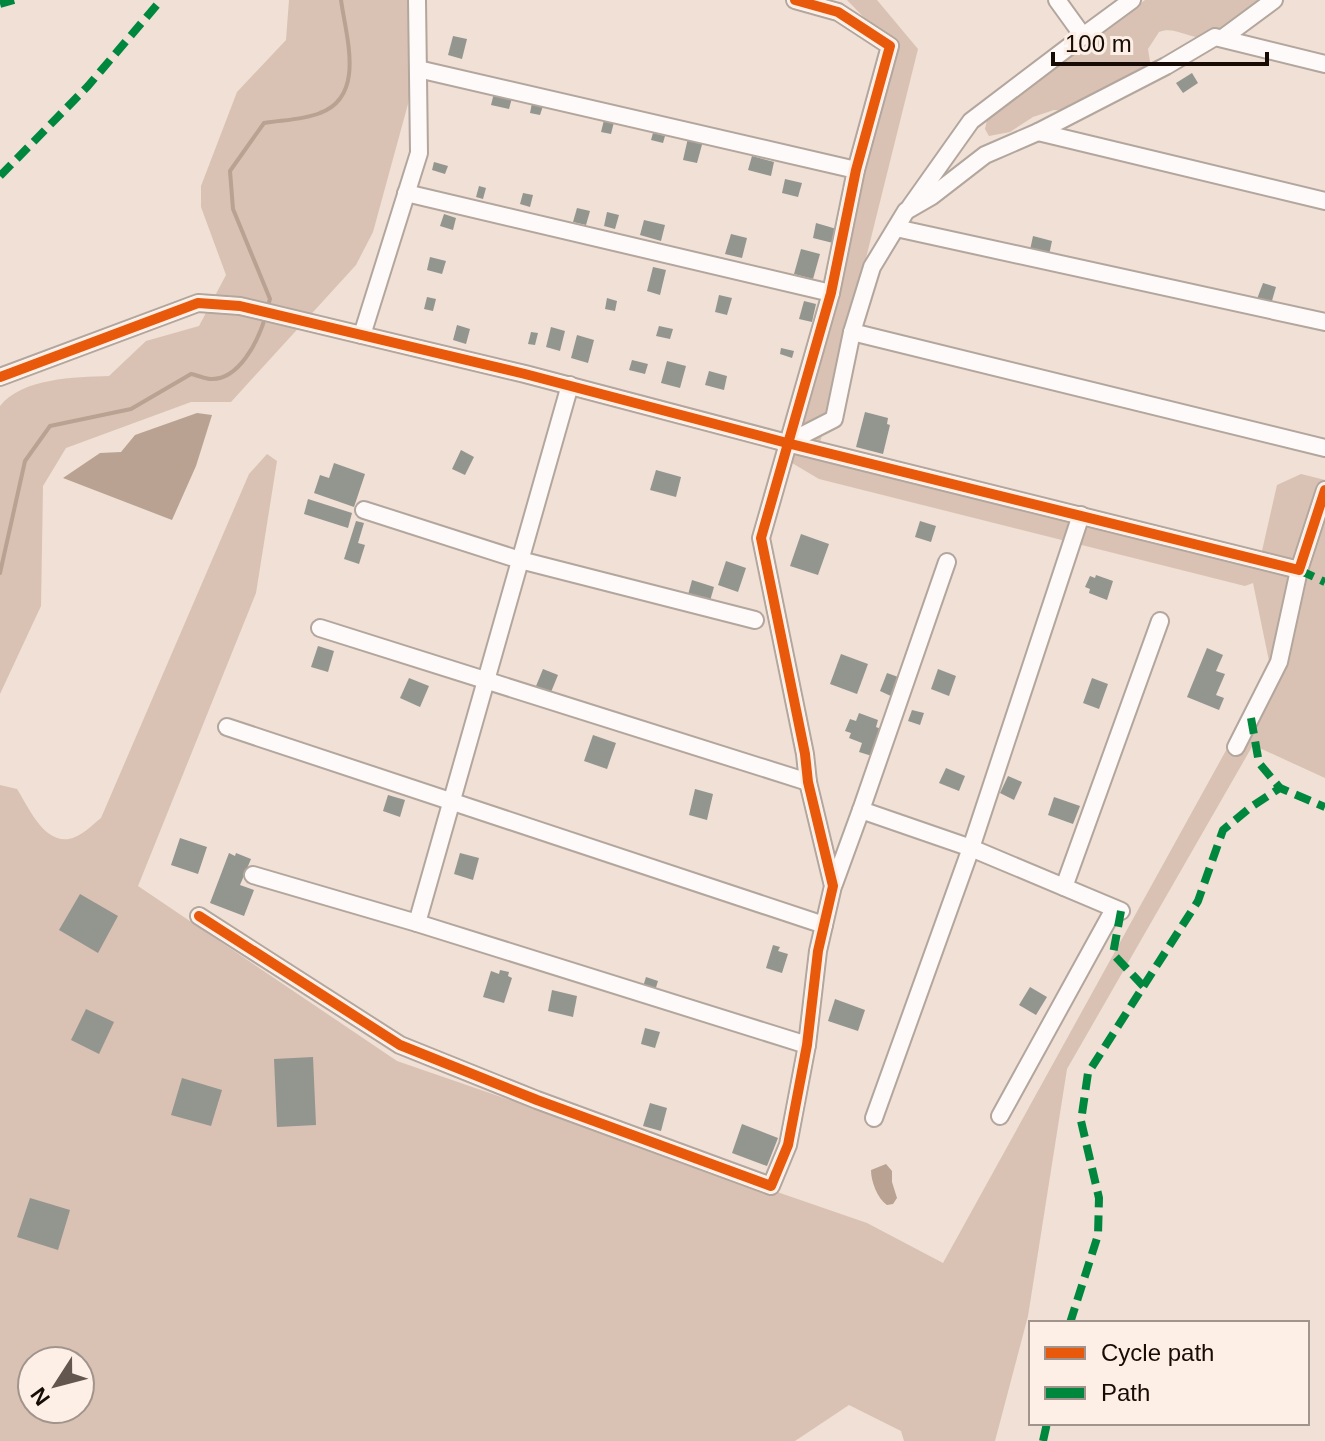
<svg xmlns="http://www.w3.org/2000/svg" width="1325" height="1441" viewBox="0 0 1325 1441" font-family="Arial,sans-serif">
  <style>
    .forest { fill: #d9c2b3; fill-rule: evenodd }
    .water { fill: #b9a292 }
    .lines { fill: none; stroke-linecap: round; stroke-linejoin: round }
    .stream { stroke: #b9a292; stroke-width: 4 }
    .building { fill: #93958f }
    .minor-casing { stroke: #b3a69d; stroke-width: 20 }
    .minor { stroke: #fdfaf9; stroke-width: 16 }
    .quiet { stroke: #00873e; stroke-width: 8; stroke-dasharray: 16 8; stroke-linecap: butt }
    .cycleway-casing { stroke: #fdefe6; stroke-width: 15 }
    .cycleway { stroke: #e8590c; stroke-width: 10 }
  </style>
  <rect width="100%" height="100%" fill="#f0e0d6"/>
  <g class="forest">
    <path d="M289,0h123l4,54 -8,50 -35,128 -17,33 -125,137h-40l-125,46 -23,38 -2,120 -41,88v-288c22,-28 75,-29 109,-30l37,-35 53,-15 27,-51 -25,-68v-21l36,-94 49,-52z"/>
    <path d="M847,0h30l41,49 -102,410 443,105 18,-79 24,-11 24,6v298l-72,-33 -186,324 -39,247 -33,125h-91l-3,-10 -52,-26 -54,36h-795v-656l17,4c11,17 26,54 52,50 12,-2 23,-14 32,-21l148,-344 18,-20 10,7 -21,132 -118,293 259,175 470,162 76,40 302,-547 24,-55 -16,-78 -8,3 -426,-107 -27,-16 94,-423zM32,1361h48v48h-48z"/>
    <path d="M1145,0h134c-16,10 -49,33 -66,37 -22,5 -37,-12 -54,-5l-11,17 3,19 -76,43 -21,-1 -21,7 -23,15 -21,4 -4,-7 3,-14z"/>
  </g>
  <g class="water">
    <polygon points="197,413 212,415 196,466 172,520 63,478 100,453 121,452 135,435"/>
    <path d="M886,1164l6,7v11l5,16 -4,6 -6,1c-10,-7 -16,-24 -16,-35z"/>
  </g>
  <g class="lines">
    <g class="stream">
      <path d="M267,309l3,-10 -37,-90 -3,-38 34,-48c18,-3 39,-3 56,-10 46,-17 26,-76 21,-113"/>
      <path d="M0,573l25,-112 25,-35 81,-17 60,-35c6,1 14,5 20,5 28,1 47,-38 54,-61"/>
    </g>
  </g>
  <g class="building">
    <polygon points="453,36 467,39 462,59 448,55"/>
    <polygon points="1192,73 1198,83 1183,93 1176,83"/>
    <polygon points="494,93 512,98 509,109 491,105"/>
    <polygon points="532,103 543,106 540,115 530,113"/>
    <polygon points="604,120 614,122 611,134 601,132"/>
    <polygon points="653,133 665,136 663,143 651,140"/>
    <polygon points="688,138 703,141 697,163 683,160"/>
    <polygon points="752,156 774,162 771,176 748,170"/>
    <polygon points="434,162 448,166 445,174 432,170"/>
    <polygon points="785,179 802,183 798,197 782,193"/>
    <polygon points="479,186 486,188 483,199 476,197"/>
    <polygon points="523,193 533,195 530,207 520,204"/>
    <polygon points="577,208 590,211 586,225 573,222"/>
    <polygon points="607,212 619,215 615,229 604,226"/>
    <polygon points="444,214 456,218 453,230 440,226"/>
    <polygon points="644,220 665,225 661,241 640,235"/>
    <polygon points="816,223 840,230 837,244 813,238"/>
    <polygon points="731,234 747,238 742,258 725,254"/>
    <polygon points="1033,236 1052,241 1049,255 1030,250"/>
    <polygon points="801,249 820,254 813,279 794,274"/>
    <polygon points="430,257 446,261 442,274 427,270"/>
    <polygon points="653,267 666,270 660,295 647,291"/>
    <polygon points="1263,283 1276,287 1271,304 1257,299"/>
    <polygon points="719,295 732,298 727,315 715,312"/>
    <polygon points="427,297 436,299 433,311 424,309"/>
    <polygon points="607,298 617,301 615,311 605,309"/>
    <polygon points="804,301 816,304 812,322 799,319"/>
    <polygon points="457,325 470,329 466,344 453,340"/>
    <polygon points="659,326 673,329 670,339 656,336"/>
    <polygon points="551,327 565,331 560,351 546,347"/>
    <polygon points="531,332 538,333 535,345 528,344"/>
    <polygon points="577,335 594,340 588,363 571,358"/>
    <polygon points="781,348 794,351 792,358 780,354"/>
    <polygon points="632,360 648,364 645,374 629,370"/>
    <polygon points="667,361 686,366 680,388 661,383"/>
    <polygon points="709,371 727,376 724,390 705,385"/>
    <polygon points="865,412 888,418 887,424 890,425 883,454 856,447"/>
    <polygon points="461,450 474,457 465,475 452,469"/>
    <polygon points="334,463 365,474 354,507 314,493 320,475 329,478"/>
    <polygon points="656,470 681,477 676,497 650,490"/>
    <polygon points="308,499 352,513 348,528 304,514"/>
    <polygon points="356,521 364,523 358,543 365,545 359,564 344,559"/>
    <polygon points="920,521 936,526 931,542 915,537"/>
    <polygon points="801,534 829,544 818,575 790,566"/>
    <polygon points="726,561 746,568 738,592 718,585"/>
    <polygon points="1096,575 1113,581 1107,600 1089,593 1090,589 1085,587 1090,576 1095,578"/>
    <polygon points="692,580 714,587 708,608 686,602"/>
    <polygon points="318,646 334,651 328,672 311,667"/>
    <polygon points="1207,648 1223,655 1216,671 1225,674 1216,695 1224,698 1219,710 1187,697"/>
    <polygon points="841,654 868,664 857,694 830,684"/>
    <polygon points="543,669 558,675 549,697 534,691"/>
    <polygon points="938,669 956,676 949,696 931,689"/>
    <polygon points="887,673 901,678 893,697 880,691"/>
    <polygon points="409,678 429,686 420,707 400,698"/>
    <polygon points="1092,678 1108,684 1099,709 1083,703"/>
    <polygon points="912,710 924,713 920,725 908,721"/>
    <polygon points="859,713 878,720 876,727 881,729 872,756 859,752 862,743 849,738 851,733 845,731 850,719 856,721"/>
    <polygon points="593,735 616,743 607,769 584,761"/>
    <polygon points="946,768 965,776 959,791 939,783"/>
    <polygon points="1008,776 1022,782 1014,800 1000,793"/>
    <polygon points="695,789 713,794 707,820 689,815"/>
    <polygon points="388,795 405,800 400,817 383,811"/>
    <polygon points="1054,797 1080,806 1073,824 1048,815"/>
    <polygon points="180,838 207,847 198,874 171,865"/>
    <polygon points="229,853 235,856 236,853 251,859 240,885 254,890 244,916 210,903"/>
    <polygon points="460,853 479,858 473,880 454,874"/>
    <polygon points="80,894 118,916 98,953 59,930"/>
    <polygon points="773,945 780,947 778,951 788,954 782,973 766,968"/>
    <polygon points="500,970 509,972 508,976 512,978 504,1003 483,997 491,971 499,974"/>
    <polygon points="646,977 658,981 654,994 642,990"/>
    <polygon points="1030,987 1047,997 1036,1015 1019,1005"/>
    <polygon points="552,990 577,996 573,1017 548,1011"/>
    <polygon points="835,999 865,1010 858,1031 828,1021"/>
    <polygon points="86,1009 114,1022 99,1054 71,1040"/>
    <polygon points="645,1028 660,1032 655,1048 641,1044"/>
    <polygon points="313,1057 316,1125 277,1127 274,1059"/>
    <polygon points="182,1078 222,1090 211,1126 171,1115"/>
    <polygon points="650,1103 667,1108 661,1131 643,1126"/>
    <polygon points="742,1124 778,1138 767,1166 732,1153"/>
    <polygon points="30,1198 70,1210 58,1250 17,1237"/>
  </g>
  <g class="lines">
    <g class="minor-casing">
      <g id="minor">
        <polyline points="1057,0 1083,36 1132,0"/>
        <polyline points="1224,37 1274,0"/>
        <polyline points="418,69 856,170"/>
        <polyline points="1038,132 1325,201"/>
        <polyline points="406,193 831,293"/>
        <polyline points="910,207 971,121 1083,36"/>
        <polyline points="896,228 1325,322"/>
        <polyline points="852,332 1325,448"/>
        <polyline points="362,335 419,153 417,0"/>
        <polyline points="0,377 198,303 240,306 525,374 787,443 1299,570 1325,490"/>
        <polyline points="787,443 834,419 852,332 872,267 906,211 932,196 985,155 1038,132 1166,66 1215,37 1325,64"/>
        <polyline points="364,510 520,560 755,620"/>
        <polyline points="320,628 808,782"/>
        <polyline points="227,727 824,925"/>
        <polyline points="1236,747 1279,662 1299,570"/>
        <polyline points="861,810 947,562"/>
        <polyline points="253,875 417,923 570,385"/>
        <polyline points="834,884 861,810 971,848 1121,911"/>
        <polyline points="1064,887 1160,621"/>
        <polyline points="199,916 400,1045 537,1100 771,1186 788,1145 807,1045 818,951 833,886 808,782 805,754 761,538 831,293 856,170 890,46 838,12 795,0"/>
        <polyline points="417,923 807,1045"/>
        <polyline points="1000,1116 1114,909"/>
        <polyline points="874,1118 971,848 1081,515"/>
      </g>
    </g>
    <use href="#minor" class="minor"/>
    <g class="quiet">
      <polyline points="0,4 14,0"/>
      <polyline points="0,176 88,86 161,0"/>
      <polyline points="1299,570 1325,582"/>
      <polyline points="1251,718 1259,763 1280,788"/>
      <polyline points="1121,911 1113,954 1144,987"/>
      <polyline points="1070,1323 1098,1235 1099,1198 1081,1121 1088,1073 1198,901 1223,830 1251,807 1280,788 1325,807"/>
      <polyline points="1043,1441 1047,1423"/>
    </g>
    <g class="cycleway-casing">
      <g id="cycleway">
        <polyline points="0,377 198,303 240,306 525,374 787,443 1299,570 1325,490"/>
        <polyline points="199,916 400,1045 537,1100 771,1186 788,1145 807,1045 818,951 833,886 808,782 805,754 761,538 831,293 856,170 890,46 838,12 795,0"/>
      </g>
    </g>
    <use href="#cycleway" class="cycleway"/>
  </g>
  <rect x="1029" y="1321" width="280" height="104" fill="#fdefe6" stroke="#a1948c" stroke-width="2"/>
  <rect x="1045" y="1347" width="40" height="12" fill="#e8590c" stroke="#a1948c" stroke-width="2"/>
  <text x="1101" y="1361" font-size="24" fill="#170c05">Cycle path</text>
  <rect x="1045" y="1387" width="40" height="12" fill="#00873e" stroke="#a1948c" stroke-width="2"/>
  <text x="1101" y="1401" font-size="24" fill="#170c05">Path</text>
  <g transform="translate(56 1385) rotate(234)"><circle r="38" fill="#fdefe6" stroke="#a1948c" stroke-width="2"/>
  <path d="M0-6L14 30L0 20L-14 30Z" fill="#63564e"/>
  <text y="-12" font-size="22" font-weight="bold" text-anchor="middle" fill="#170c05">N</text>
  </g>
  <path d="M1053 52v12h214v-12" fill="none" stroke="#170c05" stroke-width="4"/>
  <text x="1065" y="52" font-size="24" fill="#170c05" stroke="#fdefe6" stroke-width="6" paint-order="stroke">100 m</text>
</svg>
